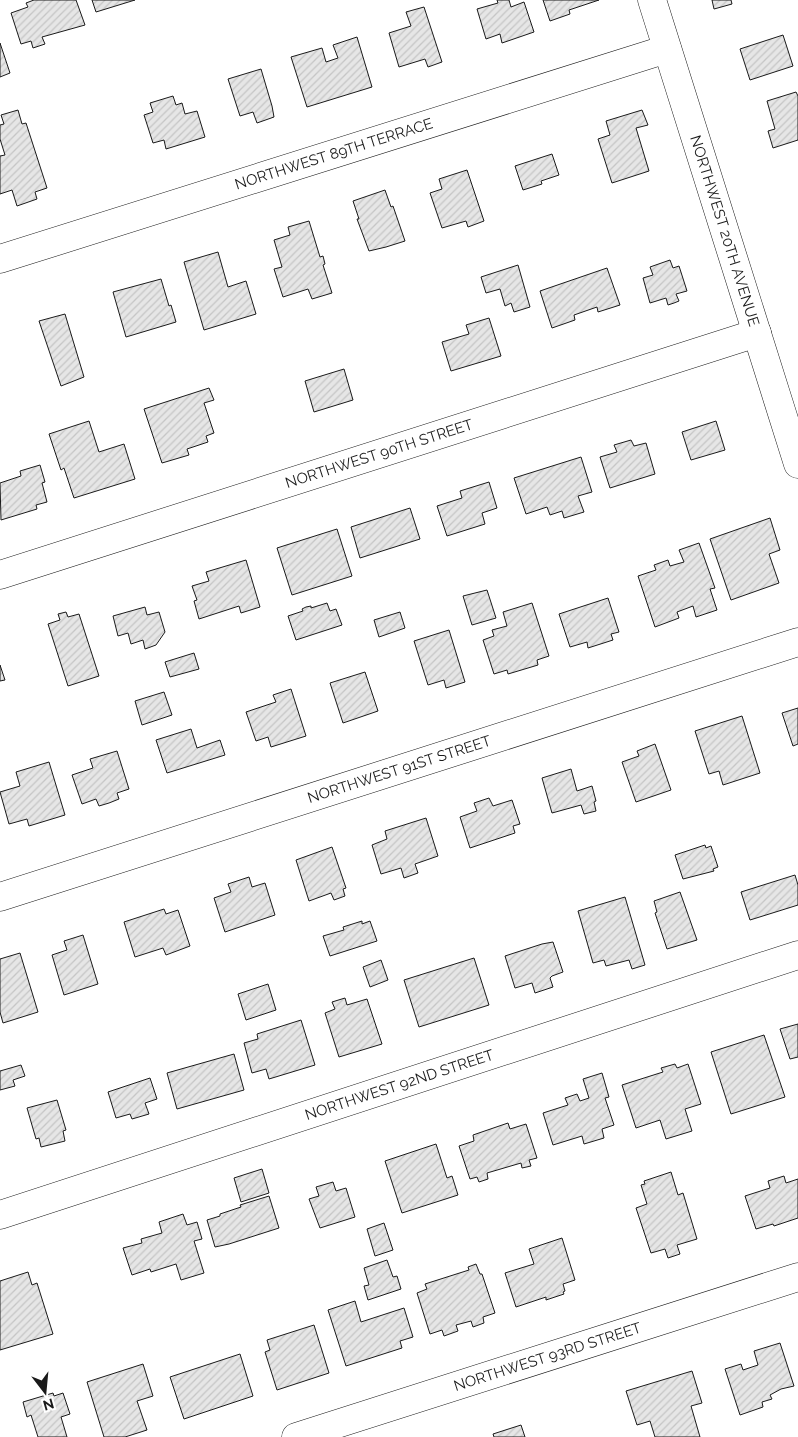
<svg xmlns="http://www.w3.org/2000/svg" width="798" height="1437" viewBox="0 0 798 1437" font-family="Raleway,sans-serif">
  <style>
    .building { fill: url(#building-hatch); stroke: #1a1a1a }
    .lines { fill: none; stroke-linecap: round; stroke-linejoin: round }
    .minor-casing { stroke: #1a1a1a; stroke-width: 29 }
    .minor { stroke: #fff; stroke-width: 28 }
    .labels { text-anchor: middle; stroke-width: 4; stroke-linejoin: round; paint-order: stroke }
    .street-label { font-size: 15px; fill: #1a1a1a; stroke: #fff }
  </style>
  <defs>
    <pattern id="building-hatch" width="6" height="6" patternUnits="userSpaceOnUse" patternTransform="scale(1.25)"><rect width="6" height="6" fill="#e6e6e6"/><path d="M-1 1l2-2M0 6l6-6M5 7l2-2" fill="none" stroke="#c5c5c5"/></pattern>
  </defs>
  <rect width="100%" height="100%" fill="#fff"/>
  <g class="building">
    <polygon points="34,0 76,0 85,25 42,37 45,44 33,48 31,41 21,44 11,13 28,7 26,3"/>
    <polygon points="92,0 135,0 96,12"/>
    <polygon points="497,0 509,0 511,7 524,2 534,32 502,43 500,34 486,39 477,9 498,3"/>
    <polygon points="543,0 599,0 569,10 570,14 550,21"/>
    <polygon points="712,0 731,0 732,4 714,9"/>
    <polygon points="424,7 442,62 428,67 425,59 399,67 389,33 411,26 406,12"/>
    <polygon points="783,35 793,66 750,80 740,49"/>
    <polygon points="357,37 372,87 307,107 291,57 322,48 326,62 338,58 333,45"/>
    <polygon points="0,43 10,73 0,77"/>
    <polygon points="261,69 272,106 274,117 257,123 253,112 240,116 228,79"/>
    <polygon points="796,92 798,96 798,140 773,148 768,131 775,129 767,101"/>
    <polygon points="173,96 176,105 182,103 185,114 197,111 205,137 166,149 164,140 153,143 144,115 153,112 150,103"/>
    <polygon points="18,110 22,124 26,123 47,188 35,192 37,199 17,206 12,190 0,194 0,156 5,155 0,139 0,125 4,124 1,115"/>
    <polygon points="642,110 648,125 636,128 649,171 612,183 598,139 610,135 606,121"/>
    <polygon points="552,154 559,175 541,181 542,184 523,190 515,166"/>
    <polygon points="467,170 484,221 468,227 466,221 442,228 430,193 442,189 439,179"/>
    <polygon points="385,190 391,207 393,206 405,241 386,247 369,251 357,219 359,219 353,201"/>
    <polygon points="309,221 320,257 323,256 325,264 323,265 332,293 312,299 308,289 283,297 274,269 282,267 274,240 290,235 288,227"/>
    <polygon points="218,252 228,287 246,281 256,314 204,330 184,262"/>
    <polygon points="670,260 673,268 679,266 687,291 676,294 679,301 674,303 668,305 666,298 650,303 643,278 653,275 650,267"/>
    <polygon points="518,265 530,307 514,312 511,303 505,306 500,289 486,293 481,277"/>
    <polygon points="607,268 620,305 598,312 597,307 574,315 575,320 552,328 540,291"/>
    <polygon points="161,279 169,306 171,305 176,322 126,337 113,292"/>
    <polygon points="65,314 84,377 61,386 39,321"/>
    <polygon points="489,318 501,356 451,371 442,342 469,334 466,325"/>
    <polygon points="344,369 353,400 314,412 305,381"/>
    <polygon points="209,388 214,400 204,403 214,433 206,436 208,442 187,449 189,455 162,463 144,409"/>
    <polygon points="89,421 99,452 124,444 135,479 74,498 64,468 61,470 49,434"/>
    <polygon points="716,421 725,450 691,460 682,432"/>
    <polygon points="631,440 634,446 646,443 655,474 610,488 600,457 617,452 614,445"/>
    <polygon points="581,457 592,492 578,496 584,512 564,518 562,511 550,515 547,507 526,514 514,478"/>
    <polygon points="40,465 45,482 42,483 47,502 36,505 37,509 1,520 0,483 21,476 20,471"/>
    <polygon points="489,482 497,508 482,513 485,524 447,536 437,506 462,498 460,491"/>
    <polygon points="410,508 420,539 360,558 351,527"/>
    <polygon points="770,518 780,550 769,554 779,583 731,600 710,539"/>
    <polygon points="337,529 352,576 292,595 277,548"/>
    <polygon points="699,543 715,588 710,589 717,610 696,617 693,606 677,612 679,618 655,627 638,576 656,570 654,565 668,560 670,566 684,562 679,550"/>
    <polygon points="246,560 260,607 241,613 239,606 199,619 194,601 197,600 192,586 209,581 206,572"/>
    <polygon points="487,590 496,618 472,625 463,596"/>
    <polygon points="608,598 619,632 611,634 613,640 588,648 587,642 570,647 559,614"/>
    <polygon points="327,603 330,611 336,609 342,625 296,640 288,616 303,611 302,609 306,607 311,606 311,608"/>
    <polygon points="532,603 549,656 537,660 538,665 508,674 507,670 494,674 483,640 494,636 492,630 507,626 503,612"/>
    <polygon points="145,607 147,615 159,612 165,632 156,645 145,649 143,640 131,644 128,633 118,636 113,616"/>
    <polygon points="66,612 68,617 79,614 99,676 68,686 48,624 60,620 58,614"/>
    <polygon points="400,612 405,628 379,637 374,620"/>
    <polygon points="449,630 465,682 446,688 444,680 428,685 414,641"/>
    <polygon points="194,653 199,669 170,677 165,662"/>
    <polygon points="0,665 5,680 0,681"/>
    <polygon points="365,672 378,711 343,723 330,683"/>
    <polygon points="291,689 306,736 271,747 268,737 256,741 246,712 276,702 273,695"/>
    <polygon points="164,692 172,715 142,725 135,701"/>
    <polygon points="798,708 798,744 793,746 782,713"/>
    <polygon points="742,716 760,773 723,785 719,771 709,774 695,731"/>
    <polygon points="191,729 197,748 220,740 225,755 167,773 156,740"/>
    <polygon points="655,744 671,790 636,802 622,762 639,756 637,751"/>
    <polygon points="117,751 129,789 117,793 119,799 109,803 99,806 96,799 82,804 72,775 93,768 90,759"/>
    <polygon points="49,762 65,815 29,826 27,819 9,824 0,792 20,786 16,772"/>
    <polygon points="571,769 577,791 592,786 596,801 594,802 596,811 584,814 581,805 552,813 542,778"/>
    <polygon points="489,798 493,806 512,800 520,824 513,826 515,833 470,848 460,817 477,811 474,803"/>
    <polygon points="426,818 438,856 415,864 418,873 404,878 401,868 381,874 372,845 387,839 385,831"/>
    <polygon points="705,845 706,848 711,846 718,867 713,869 714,871 683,879 675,855"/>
    <polygon points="332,847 346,888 343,889 345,896 334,900 331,893 309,901 296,860"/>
    <polygon points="795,875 798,885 798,905 750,920 741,892"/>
    <polygon points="249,877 252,887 265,883 275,915 225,932 214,898 231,892 228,884"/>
    <polygon points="680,892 697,940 667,949 655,913 657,912 654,901"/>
    <polygon points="625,897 645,965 632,969 629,960 606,966 604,960 593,963 578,911"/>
    <polygon points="164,909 166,914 178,910 190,946 166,955 163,948 135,957 124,922"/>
    <polygon points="362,921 362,924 370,921 377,941 330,956 323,936 344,930 343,927"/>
    <polygon points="83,935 98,984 64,995 52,955 67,950 64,941"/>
    <polygon points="553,942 563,972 552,976 550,978 553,987 535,993 532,983 515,988 505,956 542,944"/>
    <polygon points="20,953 38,1012 3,1023 0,1012 0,959"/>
    <polygon points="474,958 489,1005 419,1027 404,980"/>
    <polygon points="381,960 388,980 370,987 363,967"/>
    <polygon points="268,984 276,1010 246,1020 238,994"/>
    <polygon points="345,998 347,1005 367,999 382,1044 339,1057 325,1013 335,1009 332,1002"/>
    <polygon points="301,1020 315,1065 269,1079 266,1069 252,1073 244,1043 258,1039 257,1034"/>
    <polygon points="798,1024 798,1057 790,1059 780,1029"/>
    <polygon points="764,1035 785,1097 731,1114 711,1052"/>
    <polygon points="234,1054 244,1090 177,1109 167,1073"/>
    <polygon points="675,1064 677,1068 688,1064 701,1104 685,1109 692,1131 666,1139 660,1120 636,1128 622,1085 663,1072 661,1068"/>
    <polygon points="21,1065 25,1076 13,1080 15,1086 0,1090 0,1071"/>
    <polygon points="602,1073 609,1097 605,1098 614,1125 602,1129 604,1138 584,1144 582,1136 553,1145 543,1113 568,1105 565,1098 577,1094 580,1101 589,1098 583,1079"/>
    <polygon points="150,1078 157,1099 145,1103 149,1114 132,1119 130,1114 116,1118 108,1092"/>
    <polygon points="57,1100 66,1130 63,1131 65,1141 41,1147 39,1138 36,1139 27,1108"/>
    <polygon points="508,1123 510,1129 526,1124 537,1158 529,1160 531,1166 522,1168 521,1163 487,1173 488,1179 479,1182 477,1177 470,1179 459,1146 474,1141 473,1135"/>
    <polygon points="436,1144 447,1178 452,1176 458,1195 402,1213 385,1161"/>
    <polygon points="262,1169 269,1193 241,1202 234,1178"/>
    <polygon points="671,1172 678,1195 683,1193 697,1239 677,1245 680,1254 668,1258 665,1249 651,1253 636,1208 647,1204 641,1185 645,1184 644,1181"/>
    <polygon points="784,1176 786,1183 798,1179 798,1218 774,1226 773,1224 756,1229 745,1196 770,1188 768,1181"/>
    <polygon points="333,1182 336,1191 346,1188 355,1217 320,1228 309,1199 319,1196 316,1187"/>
    <polygon points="269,1196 279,1228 229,1244 215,1247 207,1220 220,1216 220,1214 241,1207 240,1205"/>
    <polygon points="183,1214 187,1225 197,1222 202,1239 194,1241 204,1273 181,1280 176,1264 151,1272 150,1269 132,1275 123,1248 142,1243 141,1239 162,1233 159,1222"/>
    <polygon points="384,1223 393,1250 375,1256 367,1229"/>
    <polygon points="562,1238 575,1280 563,1284 565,1291 563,1292 564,1294 546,1300 546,1297 516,1307 505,1273 534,1264 529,1249"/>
    <polygon points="387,1260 393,1277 397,1276 401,1289 368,1300 364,1286 369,1285 364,1268"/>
    <polygon points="476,1264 480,1274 482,1274 495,1313 483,1317 484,1323 473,1327 471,1321 456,1325 458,1331 444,1336 442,1330 430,1334 417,1293 427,1289 425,1284 469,1270 468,1267"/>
    <polygon points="28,1272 32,1285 37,1283 53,1334 0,1350 0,1281"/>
    <polygon points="355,1301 361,1322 404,1308 413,1337 400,1341 402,1348 346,1366 328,1310"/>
    <polygon points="314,1325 329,1373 277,1390 265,1352 270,1350 267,1340"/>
    <polygon points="780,1343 794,1386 781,1389 770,1395 772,1399 762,1402 763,1407 740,1415 725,1369 741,1364 743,1370 758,1365 754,1351"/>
    <polygon points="240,1354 253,1396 184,1419 170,1377"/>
    <polygon points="143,1364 153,1396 137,1401 147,1430 125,1437 104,1437 87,1382"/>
    <polygon points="692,1371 702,1403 691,1406 700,1437 655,1437 650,1421 637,1425 626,1391"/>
    <polygon points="53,1393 54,1396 63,1393 70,1414 61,1417 67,1437 38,1437 31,1415 27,1417 23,1402"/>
    <polygon points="521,1425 525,1437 494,1437 493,1434"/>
  </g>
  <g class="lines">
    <g class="minor-casing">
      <g id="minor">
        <path id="s1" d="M652,0l146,464"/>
        <path id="s2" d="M0,259l667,-210"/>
        <path id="s3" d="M0,575l757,-242"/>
        <path id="s4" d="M0,897l798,-255"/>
        <path id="s5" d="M0,1215l798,-260"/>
        <path id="s6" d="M296,1437l502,-160"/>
      </g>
    </g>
    <use href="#minor" class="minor"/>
  </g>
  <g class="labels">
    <g class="street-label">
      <text dy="5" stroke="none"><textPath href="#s2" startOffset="350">NORTHWEST 89TH TERRACE</textPath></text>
      <text dy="5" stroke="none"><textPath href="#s1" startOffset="242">NORTHWEST 20TH AVENUE</textPath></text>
      <text dy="5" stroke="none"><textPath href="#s3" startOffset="398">NORTHWEST 90TH STREET</textPath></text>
      <text dy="5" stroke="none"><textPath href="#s4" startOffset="419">NORTHWEST 91ST STREET</textPath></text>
      <text dy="5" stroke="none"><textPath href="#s5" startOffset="420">NORTHWEST 92ND STREET</textPath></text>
      <text dy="5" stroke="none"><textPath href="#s6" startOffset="264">NORTHWEST 93RD STREET</textPath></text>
    </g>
  </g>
  <g transform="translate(45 1392) rotate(164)" stroke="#ffffff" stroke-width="4" paint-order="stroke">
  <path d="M0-4L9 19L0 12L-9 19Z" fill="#1a1a1a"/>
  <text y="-8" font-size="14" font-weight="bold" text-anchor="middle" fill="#1a1a1a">N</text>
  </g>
</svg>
